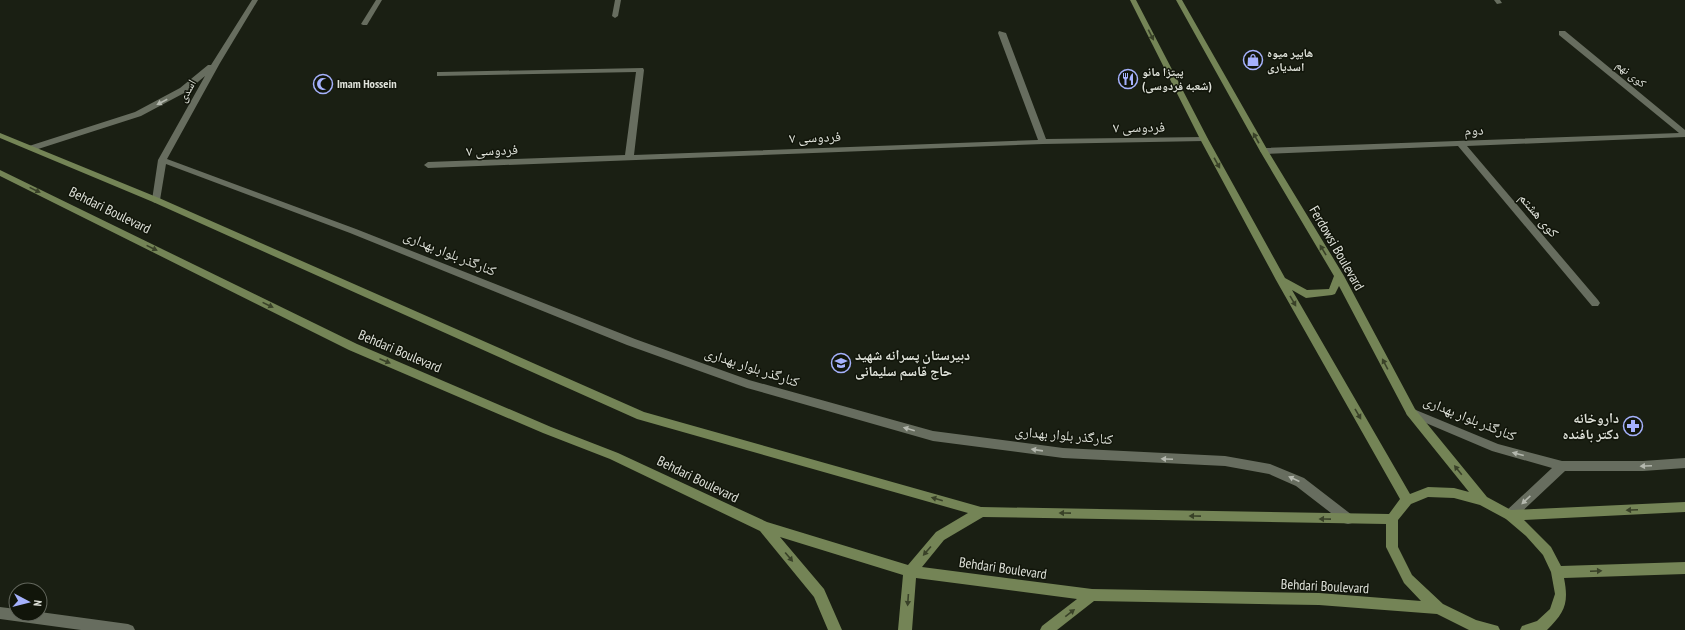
<svg xmlns="http://www.w3.org/2000/svg" width="1685" height="630" viewBox="0 0 1685 630" font-family="'PT Sans Narrow','Noto Naskh Arabic',sans-serif">
  <style>
    .lines { fill: none; stroke-linecap: round; stroke-linejoin: round }
    .street { fill: #676d5f; fill-rule: evenodd }
    .secondary { fill: #748456; fill-rule: evenodd }
    .oneway { fill: #394128 }
    .oneway2 { fill: #b4b8ae }
    .labels { text-anchor: middle; stroke-width: 3; stroke-linejoin: round; paint-order: stroke }
    .far-poi-label { font-size: 12px; font-weight: bold; fill: #dee1d9; stroke: #11150a; text-anchor: start }
    .far-street-label { font-size: 12px; fill: #dee1d9; stroke: #11150a }
    .street-label { font-size: 14px; fill: #dee1d9; stroke: #11150a }
    .poi-label { font-size: 14px; font-weight: bold; fill: #dee1d9; stroke: #11150a; text-anchor: start }
  </style>
  <rect width="100%" height="100%" fill="#1a1f13"/>
  <g class="lines">
    <g class="street">
      <polygon points="252,0 258,0 220,63 167,159 356,229 635,339 749,380 933,431 1063,448 1225,456 1270,464 1304,478 1352,515 1354,519 1352,523 1348,524 1344,523 1296,486 1269,474 1225,466 1063,458 933,441 747,388 627,345 350,233 166,164 160,200 156,203 153,202 152,200 158,160 205,76 186,92 141,116 35,150 29,150 28,148 29,146 135,112 180,88 208,65 211,65"/>
      <polygon points="376,0 382,0 367,25 363,25 361,24"/>
      <polygon points="615,0 621,0 618,16 615,18 612,16"/>
      <polygon points="1494,0 1500,0 1502,3 1497,4"/>
      <polygon points="999,31 1006,33 1046,139 1204,137 1208,139 1204,141 1043,144 428,168 424,165 428,162 625,155 636,72 437,76 437,72 440,72 643,68 644,70 634,155 1038,140 998,33"/>
      <polygon points="1559,31 1565,31 1685,130 1685,137 1467,146 1598,300 1600,303 1598,306 1592,306 1458,146 1264,154 1260,151 1264,148 1679,133 1559,35"/>
      <polygon points="1411,408 1498,444 1562,461 1643,461 1685,458 1685,468 1643,471 1565,471 1514,519 1510,520 1506,519 1504,515 1506,511 1552,468 1492,451 1407,415 1406,412 1407,409"/>
      <polygon points="0,607 16,609 16,614 40,614 40,612 128,624 133,626 135,630 81,630 0,619"/>
    </g>
    <path class="secondary" d="M1130,0h6l72,139 77,139 22,12 22,-1 5,-13 -74,-125 -84,-151h6l86,151 76,125 71,133 72,88 24,13 174,-8v10l-161,8 27,27 10,19 124,-4v12l-121,4c5,25 1,34 -17,52h-27l2,-4 15,-5 13,-12 5,-15 -4,-22 -8,-17 -17,-19 -20,-17 -26,-14 -26,-7 -26,-1 -17,7 -13,16v27l14,28 31,29 33,16 22,6 2,4h-31l-32,-16 -118,-9 -225,-4 -37,29h-17l2,-4 35,-27 -161,-21 -4,52h-14l5,-55 -123,-38 44,52 18,41h-14l-14,-33 -54,-66 -150,-72 -67,-26 -194,-83 -349,-174v-6l357,174 194,83 67,26 149,69 141,43 28,-33 32,-19 -331,-94 -484,-217 -153,-64v-5l159,65 485,214 337,95 408,7 11,-15 -124,-219 -76,-141zM1339,286l68,129 62,77 -15,-4 -26,-1 -18,7 -118,-204 14,8 26,-3 3,-1zM983,517l403,7v23l18,36 17,18 -102,-8 -227,-4 -170,-22 22,-27z"/>
  </g>
  <defs><path id="oneway-solid" d="M-6-.8H1V-3.2L6.5 0L1 3.2V.8H-6Z"/></defs>
  <g class="oneway">
    <use href="#oneway-solid" transform="translate(1151 35) rotate(63)"/>
    <use href="#oneway-solid" transform="translate(1256 138) rotate(-119)"/>
    <use href="#oneway-solid" transform="translate(1217 163) rotate(61)"/>
    <use href="#oneway-solid" transform="translate(35 190) rotate(26)"/>
    <use href="#oneway-solid" transform="translate(152 248) rotate(26)"/>
    <use href="#oneway-solid" transform="translate(1323 250) rotate(-121)"/>
    <use href="#oneway-solid" transform="translate(1293 301) rotate(60)"/>
    <use href="#oneway-solid" transform="translate(268 305) rotate(26)"/>
    <use href="#oneway-solid" transform="translate(385 361) rotate(23)"/>
    <use href="#oneway-solid" transform="translate(1385 364) rotate(-118)"/>
    <use href="#oneway-solid" transform="translate(1358 414) rotate(60)"/>
    <use href="#oneway-solid" transform="translate(1458 470) rotate(-129)"/>
    <use href="#oneway-solid" transform="translate(937 499) rotate(-164)"/>
    <use href="#oneway-solid" transform="translate(1632 510) rotate(177)"/>
    <use href="#oneway-solid" transform="translate(1065 513) rotate(-179)"/>
    <use href="#oneway-solid" transform="translate(1195 516) rotate(-179)"/>
    <use href="#oneway-solid" transform="translate(1325 519) rotate(-179)"/>
    <use href="#oneway-solid" transform="translate(927 551) rotate(131)"/>
    <use href="#oneway-solid" transform="translate(789 557) rotate(50)"/>
    <use href="#oneway-solid" transform="translate(1596 571) rotate(-2)"/>
    <use href="#oneway-solid" transform="translate(908 600) rotate(94)"/>
    <use href="#oneway-solid" transform="translate(1070 613) rotate(-38)"/>
  </g>
  <g class="oneway2">
    <use href="#oneway-solid" transform="translate(162 102) rotate(152)"/>
    <use href="#oneway-solid" transform="translate(909 429) rotate(-164)"/>
    <use href="#oneway-solid" transform="translate(1037 450) rotate(-172)"/>
    <use href="#oneway-solid" transform="translate(1518 454) rotate(-165)"/>
    <use href="#oneway-solid" transform="translate(1167 459) rotate(-177)"/>
    <use href="#oneway-solid" transform="translate(1646 466) rotate(177)"/>
    <use href="#oneway-solid" transform="translate(1294 479) rotate(-155)"/>
    <use href="#oneway-solid" transform="translate(1526 500) rotate(137)"/>
  </g>
  <defs>
    <g id="shop-ring" transform="scale(1)"><circle r="9.5" fill="#11150a" stroke="#a5b1fc" stroke-width="1.5"/><path d="M-5-2.5h2.3a2.7 3.5 0 0 1 5.4 0H5L5.5 6h-11ZM-1.5-2.5h3a1.5 2.3 0 0 0-3 0Z" fill="#a5b1fc"/></g>
    <g id="restaurant-ring" transform="scale(1)"><circle r="9.5" fill="#11150a" stroke="#a5b1fc" stroke-width="1.5"/><path d="M-5-6h1v4h1v-4h1v4h1v-4h1v5L-1.5 .5V6h-2V.5L-5-1ZM5-6V6H3V1.5H1.5Q1.5-4 5-6Z" fill="#a5b1fc"/></g>
    <g id="mosque-ring" transform="scale(1)"><circle r="9.5" fill="#11150a" stroke="#a5b1fc" stroke-width="1.5"/><path d="M3.5-4.9A6 6 0 1 0 3.5 4.9A5 5 0 1 1 3.5-4.9Z" fill="#a5b1fc"/></g>
    <g id="school-ring" transform="scale(1)"><circle r="9.5" fill="#11150a" stroke="#a5b1fc" stroke-width="1.5"/><path d="M0-5L7-2L0 1L-7-2ZM-4 1L0 2.5L4 1V4Q0 6-4 4Z" fill="#a5b1fc"/></g>
    <g id="pharmacy-ring" transform="scale(1)"><circle r="9.5" fill="#11150a" stroke="#a5b1fc" stroke-width="1.5"/><path d="M-2-6h4v4h4v4h-4v4h-4v-4h-4v-4h4Z" fill="#a5b1fc"/></g>
  </defs>
  <g fill-rule="evenodd">
    <use href="#shop-ring" x="1253" y="60"/>
    <use href="#restaurant-ring" x="1128" y="79"/>
    <use href="#mosque-ring" x="323" y="84"/>
    <use href="#school-ring" x="841" y="363"/>
    <use href="#pharmacy-ring" x="1633" y="426"/>
  </g>
  <g class="labels">
    <g class="far-poi-label">
      <text x="1267" y="57">هایپر میوه<tspan x="1267" dy="14">اسدیاری</tspan></text>
      <text x="1142" y="76">پیتزا مانو<tspan x="1142" dy="14">(شعبه فردوسی)</tspan></text>
      <text x="337" y="88">Imam Hossein</text>
    </g>
    <g class="far-street-label">
      <text transform="translate(1631 74) rotate(39)" y="4">کوی نهم</text>
      <text transform="translate(187 91) rotate(-61)" y="4">اسدی</text>
    </g>
    <g class="street-label">
      <text transform="translate(1139 127) rotate(-1)" y="5">فردوسی ۷</text>
      <text transform="translate(1474 130) rotate(-2)" y="5">دوم</text>
      <text transform="translate(815 137) rotate(-2)" y="5">فردوسی ۷</text>
      <text transform="translate(492 150) rotate(-2)" y="5">فردوسی ۷</text>
      <text transform="translate(110 210) rotate(26)" y="5">Behdari Boulevard</text>
      <text transform="translate(1539 215) rotate(50)" y="5">کوی هشتم</text>
      <text transform="translate(1337 248) rotate(60)" y="5">Ferdowsi Boulevard</text>
      <text transform="translate(450 253) rotate(22)" y="5">کنارگذر بلوار بهداری</text>
      <text transform="translate(400 351) rotate(23)" y="5">Behdari Boulevard</text>
      <text transform="translate(752 367) rotate(18)" y="5">کنارگذر بلوار بهداری</text>
      <text transform="translate(1470 418) rotate(22)" y="5">کنارگذر بلوار بهداری</text>
      <text transform="translate(1064 435) rotate(5)" y="5">کنارگذر بلوار بهداری</text>
      <text transform="translate(698 479) rotate(26)" y="5">Behdari Boulevard</text>
      <text transform="translate(1003 568) rotate(8)" y="5">Behdari Boulevard</text>
      <text transform="translate(1325 586) rotate(3)" y="5">Behdari Boulevard</text>
    </g>
    <g class="poi-label">
      <text x="855" y="360">دبیرستان پسرانه شهید<tspan x="855" dy="16">حاج قاسم سلیمانی</tspan></text>
      <text x="1619" y="423" text-anchor="end">داروخانه<tspan x="1619" dy="16">دکتر بافنده</tspan></text>
    </g>
  </g>
  <g transform="translate(28 602) rotate(97)"><circle r="19" fill="#11150a" stroke="#63675d"/>
  <path d="M0-3L7 15L0 10L-7 15Z" fill="#a5b1fc"/>
  <text y="-6" font-size="11" font-weight="bold" text-anchor="middle" fill="#dee1d9">N</text>
  </g>
</svg>
